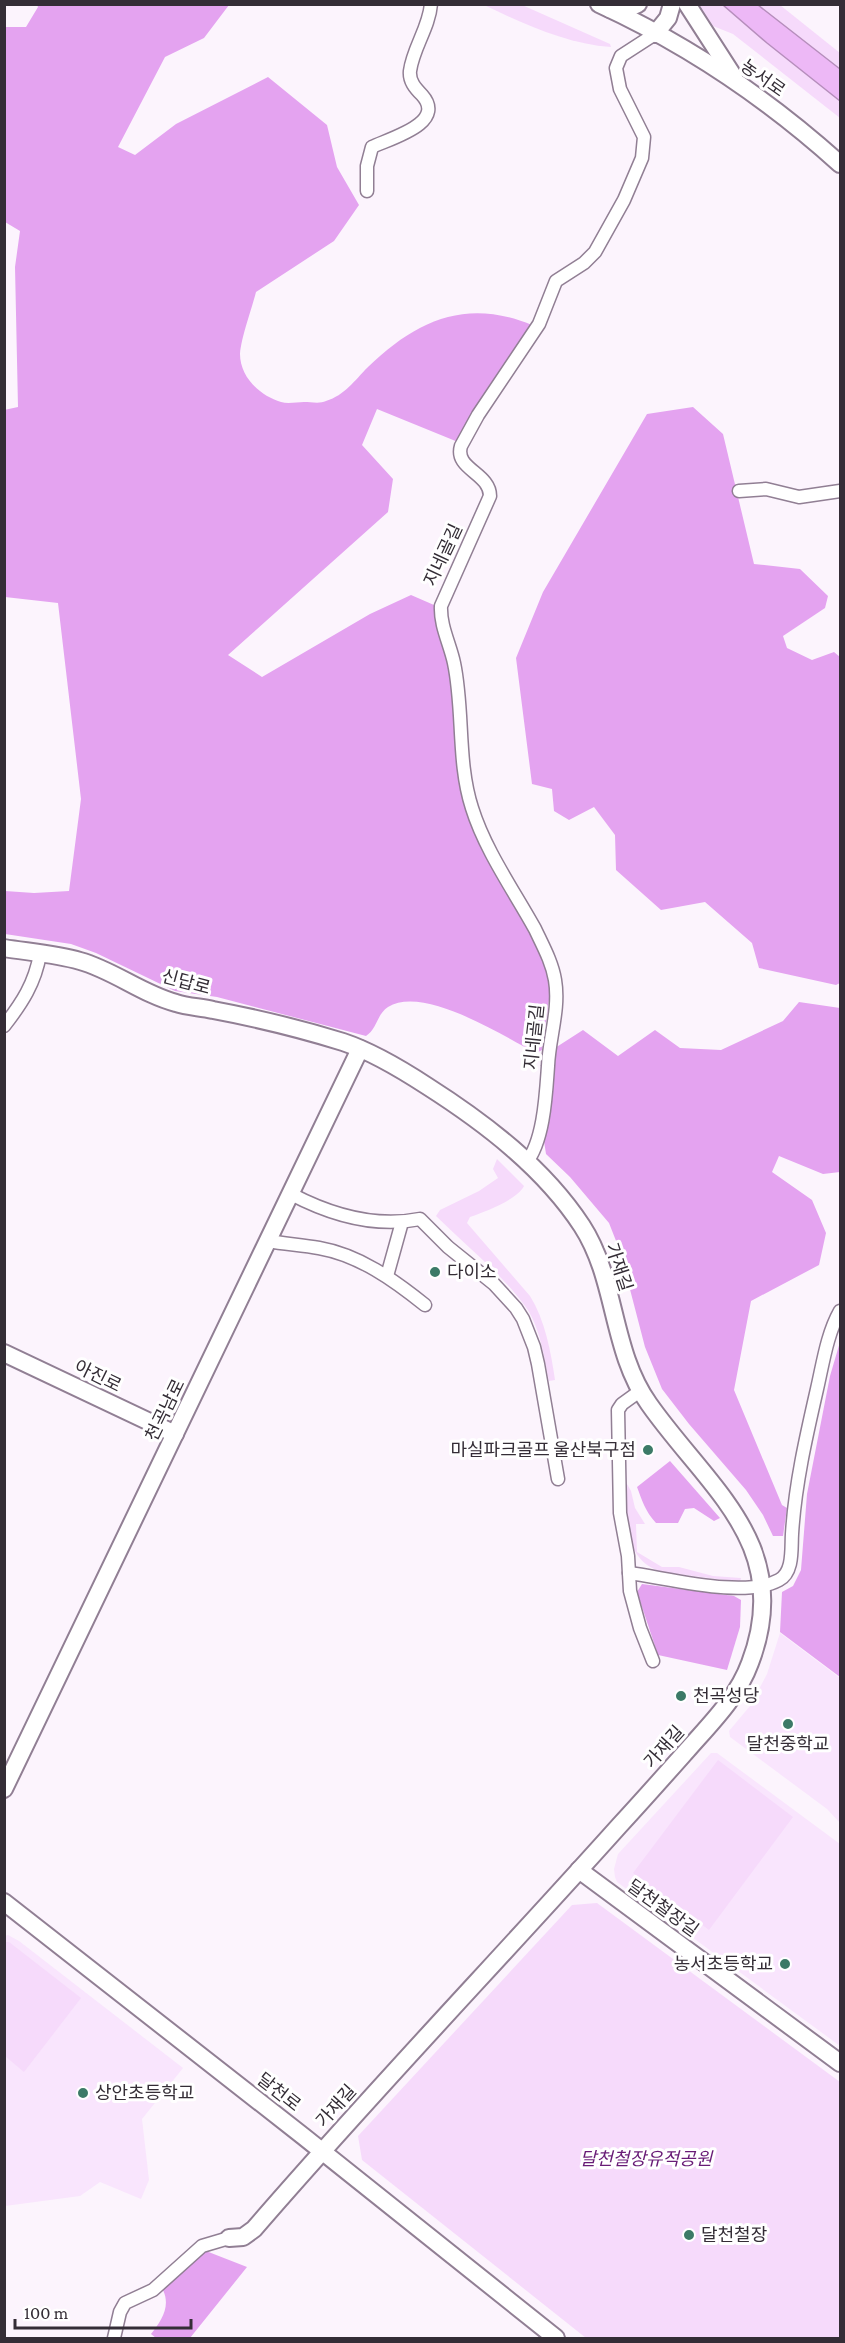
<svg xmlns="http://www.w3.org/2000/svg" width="845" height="2343" viewBox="0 0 845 2343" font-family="'Crimson Pro','Noto Sans KR',serif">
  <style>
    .built { fill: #f9e5fd }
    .green { fill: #f6dafb }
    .forest { fill: #e4a3f0 }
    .water { fill: #edb8f6; stroke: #b68ebc; stroke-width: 1.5 }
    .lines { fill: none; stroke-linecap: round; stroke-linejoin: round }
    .street-casing { stroke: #917f94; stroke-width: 15 }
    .secondary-casing { stroke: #917f94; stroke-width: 20 }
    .street { stroke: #fff; stroke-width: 12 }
    .secondary { stroke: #fff; stroke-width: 16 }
    .poi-dot { fill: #3c7a67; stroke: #fff; stroke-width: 2 }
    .labels { text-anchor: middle; stroke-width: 6; stroke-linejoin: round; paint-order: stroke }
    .street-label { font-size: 18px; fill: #342d36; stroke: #fff }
    .poi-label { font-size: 18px; fill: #342d36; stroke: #fff; text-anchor: start }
    .park-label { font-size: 18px; font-style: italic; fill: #681b76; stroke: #fff }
  </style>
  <rect width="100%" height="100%" fill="#fcf4fd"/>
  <g class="built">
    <polygon points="780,1633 840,1678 840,1823 827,1809 730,1737 729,1731 750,1706 767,1674"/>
    <polygon points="711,1753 717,1753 840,1844 840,2046 617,1882 615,1877 614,1869 618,1854"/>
    <polygon points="8,1935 19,1941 183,2068 142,2119 149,2180 141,2199 100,2182 80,2196 5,2206 4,1936"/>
  </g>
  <g class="green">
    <path d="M484,5h38l88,39 1,3c-44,-3 -87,-23 -127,-42z"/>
    <polygon points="699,5 723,5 767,43 840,101 840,118 733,34 713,26"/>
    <polygon points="758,5 780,5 840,53 840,69"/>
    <path d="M497,1159l27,27c-7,14 -40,26 -54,31l-3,6 63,73c15,24 21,56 25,84l-6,1c-5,-24 -9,-55 -24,-75 -24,-33 -60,-61 -89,-90l4,-6 39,-19 19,-13 -5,-9z"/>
    <path d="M625,1484h2l4,7 4,17 10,16h-9l1,28 25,15h17l34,9 28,2 -1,4 -78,-10c-39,-12 -37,-54 -37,-88z"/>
    <polygon points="718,1760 793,1817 709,1930 633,1873"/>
    <polygon points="597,1903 840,2082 840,2338 586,2338 362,2160 358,2136 572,1905"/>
    <polygon points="5,1942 9,1942 81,1998 24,2072 5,2056"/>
  </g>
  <g class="forest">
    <path d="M37,5h192l-25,33 -39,19 -47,90 17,8 41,-31 92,-47 59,48 10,42 22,38 -25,36 -78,51c-4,16 -15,46 -16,62 0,23 20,42 41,48 7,2 16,0 23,0 7,0 16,2 22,-1 19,-6 28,-20 42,-34 49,-47 98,-69 164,-42l-74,117 -81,-33 -15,36 31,34 -5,33 -160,143 34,22 108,-63 41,-19 23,10 17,59 27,175 57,102 11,27 4,25 -8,57 -6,3c-33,-17 -112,-68 -148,-46 -11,7 -11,22 -22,29l-149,-39 -42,-6 -79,-38 -25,-9 -66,-10v-43l29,2 35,-2 12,-92 -23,-196 -53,-6 -1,-187 14,-3 -3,-140 5,-36 -15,-9v-195h21l12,-20z"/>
    <polygon points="693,407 723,434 754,564 800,569 828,596 825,608 783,636 787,648 812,660 834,652 840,657 840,983 836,985 759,968 752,943 705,902 661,910 616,870 615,835 594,807 569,820 554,811 552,789 532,784 516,658 543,592 647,414"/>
    <polygon points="799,1002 840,1008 840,1172 823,1174 779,1156 772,1172 812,1200 826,1233 819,1265 751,1301 734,1390 782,1505 787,1508 783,1536 773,1536 763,1515 746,1490 689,1424 662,1389 645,1347 620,1251 609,1223 570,1177 546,1154 544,1141 555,1048 583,1030 618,1056 655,1030 680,1048 721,1050 783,1021"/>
    <polygon points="840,1342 840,1677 780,1632 782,1592 793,1586 801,1570 807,1494 830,1376"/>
    <path d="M670,1461l50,57 -6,3 -20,-13 -9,1 -7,14h-22c-11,-12 -14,-23 -19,-36z"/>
    <polygon points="642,1584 734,1596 741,1600 740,1627 727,1670 658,1655 637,1592"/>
    <path d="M206,2251l41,16 -57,71h-34l-5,-4c10,-13 20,-27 12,-44z"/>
  </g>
  <polygon class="water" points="723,5 758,5 840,69 840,101 767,43"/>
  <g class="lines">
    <g class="street-casing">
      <g id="street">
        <path d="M367,191v-25l5,-19c19,-9 75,-24 50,-52 -7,-7 -13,-14 -12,-24 3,-23 19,-43 21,-67"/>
        <polyline points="739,491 766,489 799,497 840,491"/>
        <path d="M4,1026c18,-23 31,-43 36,-72"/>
        <path d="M526,1163c18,-22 20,-69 22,-97 1,-28 12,-57 7,-86 -3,-18 -12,-34 -20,-51 -21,-38 -50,-79 -63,-121 -15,-46 -8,-98 -18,-145 -4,-19 -14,-37 -13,-57l49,-110c0,-23 -36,-27 -29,-50l17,-31 61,-91 17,-43 28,-18 11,-11 29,-52 18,-42 2,-21 -24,-48 -4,-21 5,-12 34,-22"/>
        <path d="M291,1194c40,21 84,34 129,25l28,28 46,37 22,24 7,11 11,28 4,17 20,115"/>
        <path d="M268,1241c17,3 34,4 51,7 40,7 75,32 106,57"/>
        <polyline points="387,1276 402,1222"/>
        <polyline points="640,1391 622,1404 618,1410 620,1513 628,1556 630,1591 640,1628 653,1661"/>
        <path d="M629,1573c39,5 115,26 150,7 15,-8 12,-32 13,-46 3,-49 14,-97 25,-145 6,-26 10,-55 23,-78"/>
        <polyline points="114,2338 120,2312 125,2303 153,2290 202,2246 229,2238"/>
      </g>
    </g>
    <g class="secondary-casing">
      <g id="secondary">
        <path d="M599,4c87,40 170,96 241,160"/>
        <polyline points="687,4 734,77"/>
        <polyline points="610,9 625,10 638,4"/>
        <polyline points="655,34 668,18 672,4"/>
        <path d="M4,948c25,4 52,6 76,13 33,9 62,33 96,42 12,4 25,4 37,7 43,8 88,19 130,32 30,10 58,27 84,44 58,37 117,82 155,140 35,54 29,125 67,178 59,84 146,141 101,259 -12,33 -37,58 -60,84 -24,27 -47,53 -71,79 -121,135 -246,265 -365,403l-11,8 -14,1"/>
        <polyline points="4,1353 175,1434"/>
        <polyline points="4,1789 360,1049"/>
        <polyline points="579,1870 840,2063"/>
        <polyline points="4,1902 303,2136 556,2338"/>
      </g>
    </g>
    <use href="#street" class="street"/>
    <use href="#secondary" class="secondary"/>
  </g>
  <g class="poi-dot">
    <circle cx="435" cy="1272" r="6"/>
    <circle cx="648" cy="1450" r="6"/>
    <circle cx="681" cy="1696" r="6"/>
    <circle cx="788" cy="1724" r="6"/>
    <circle cx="785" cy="1964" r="6"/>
    <circle cx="83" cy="2093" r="6"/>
    <circle cx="689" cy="2235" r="6"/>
  </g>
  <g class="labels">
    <g class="street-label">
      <text transform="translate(763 78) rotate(35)" y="6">농서로</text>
      <text transform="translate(443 555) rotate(-65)" y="6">지네골길</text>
      <text transform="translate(186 982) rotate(15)" y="6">신답로</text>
      <text transform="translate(534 1037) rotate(-84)" y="6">지네골길</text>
      <text transform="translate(619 1267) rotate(72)" y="6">가재길</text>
      <text transform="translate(98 1376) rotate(26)" y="6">아진로</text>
      <text transform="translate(165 1410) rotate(-64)" y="6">천곡남로</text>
      <text transform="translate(664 1747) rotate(-48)" y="6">가재길</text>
      <text transform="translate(663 1908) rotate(36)" y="6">달천철장길</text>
      <text transform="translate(279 2092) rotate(38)" y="6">달천로</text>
      <text transform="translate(336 2106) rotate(-48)" y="6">가재길</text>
    </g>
    <g class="poi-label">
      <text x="447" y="1278">다이소</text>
      <text x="636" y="1456" text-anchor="end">마실파크골프 울산북구점</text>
      <text x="693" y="1702">천곡성당</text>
      <text x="788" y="1750" text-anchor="middle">달천중학교</text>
      <text x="773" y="1970" text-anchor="end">농서초등학교</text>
      <text x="95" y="2099">상안초등학교</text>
      <text x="701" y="2241">달천철장</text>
    </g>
    <g class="park-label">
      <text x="646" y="2165">달천철장유적공원</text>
    </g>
  </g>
  <rect width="845" height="2343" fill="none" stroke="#342d36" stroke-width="12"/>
  <path d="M15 2319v9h176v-9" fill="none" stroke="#342d36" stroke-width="3"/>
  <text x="24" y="2319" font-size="18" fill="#342d36" stroke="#ffffff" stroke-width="4.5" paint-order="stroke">100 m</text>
</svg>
